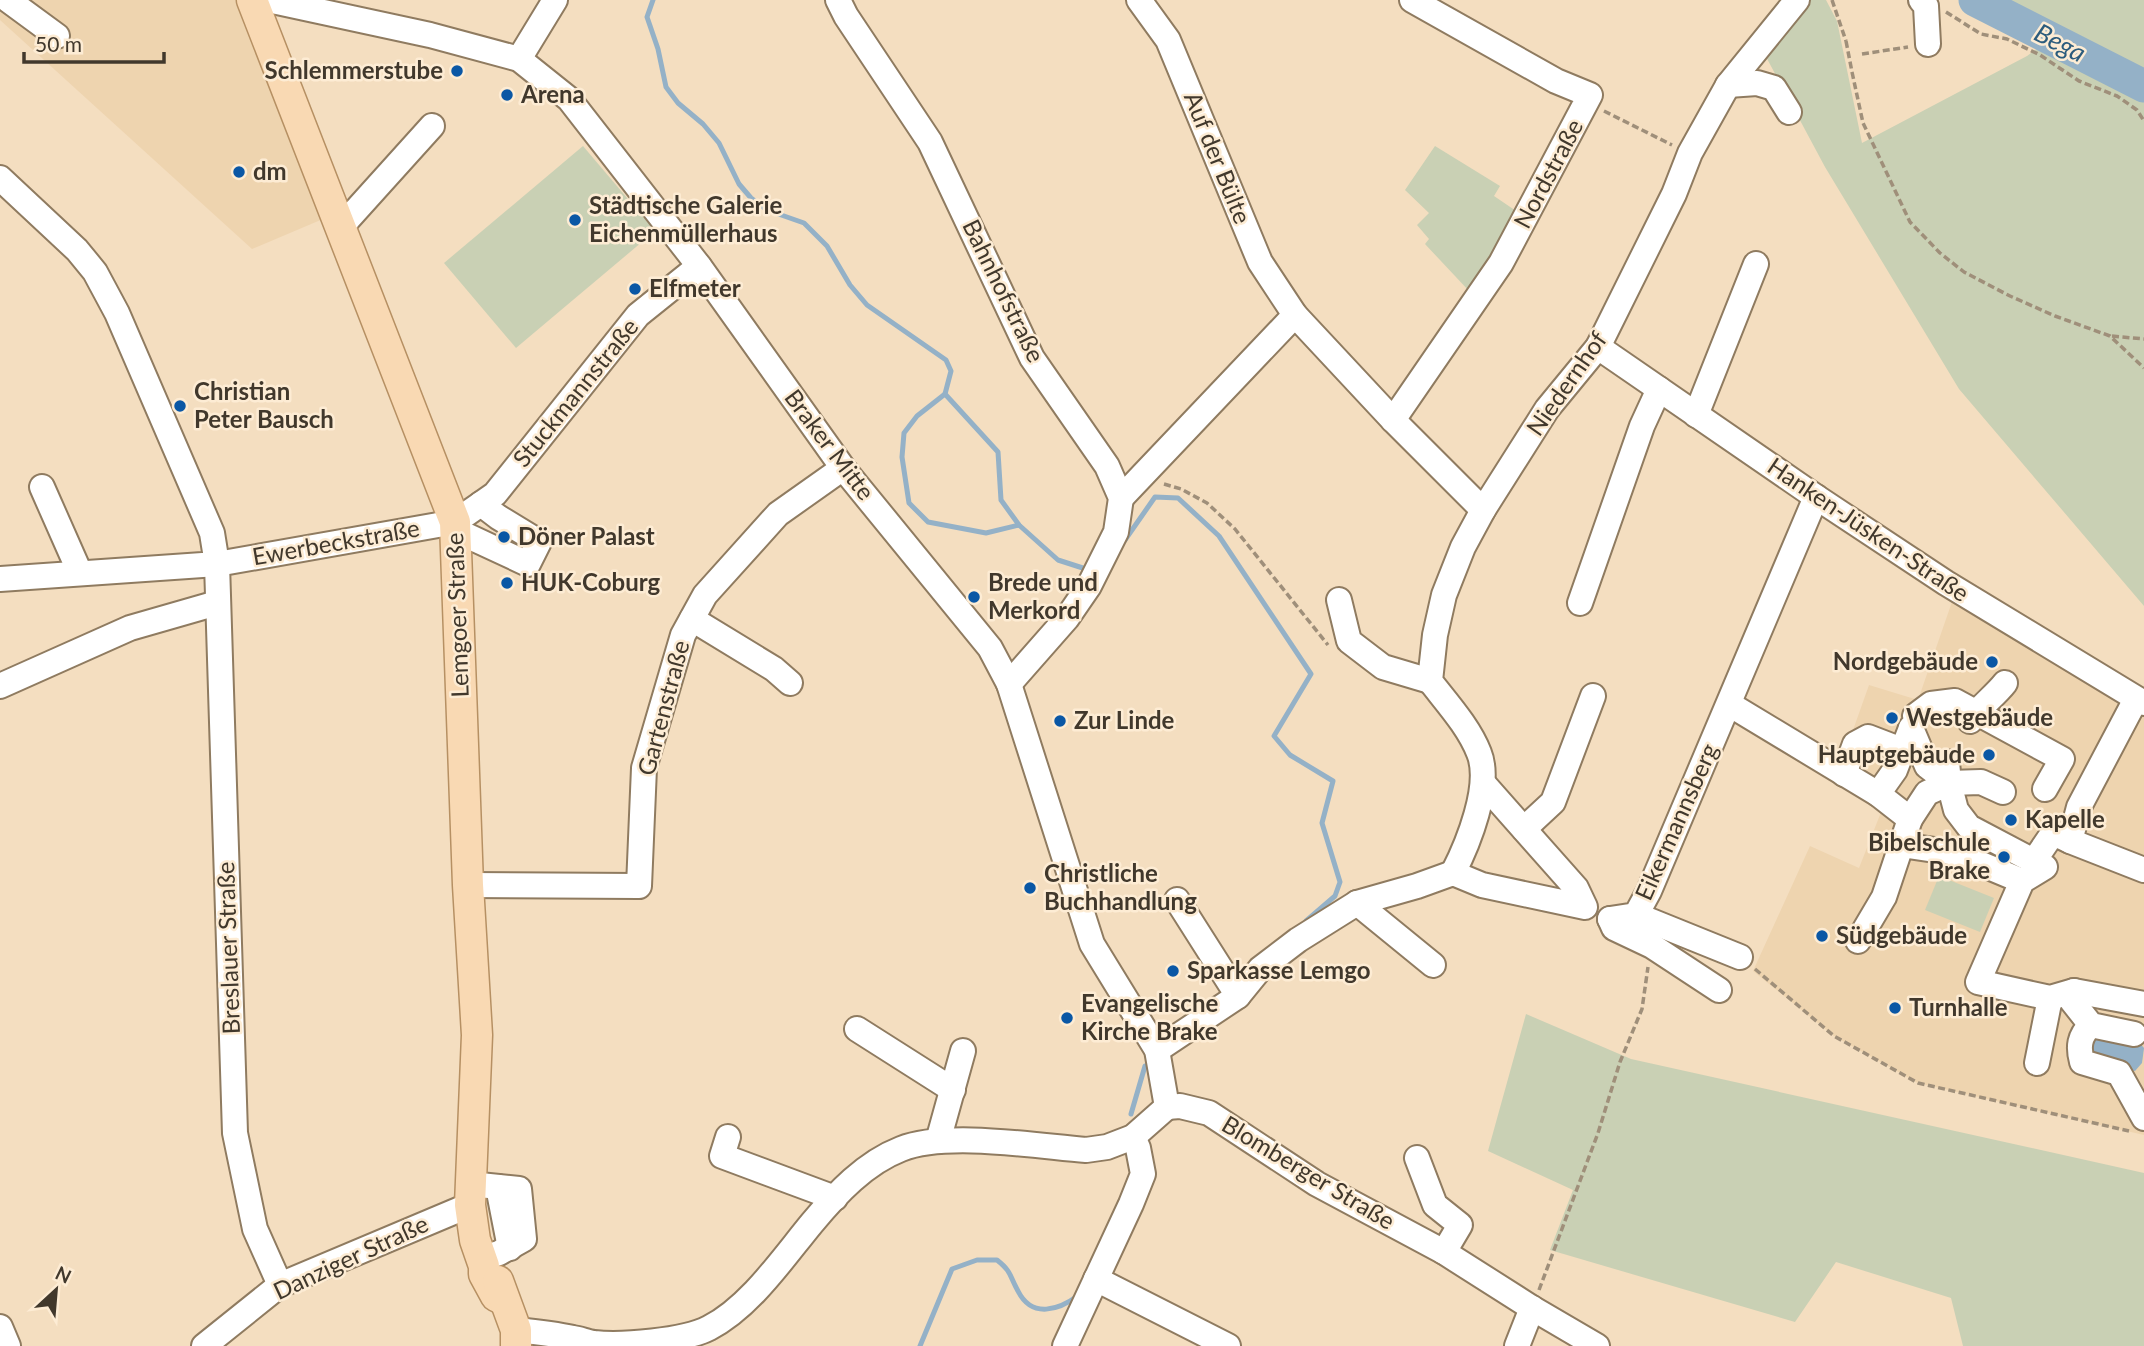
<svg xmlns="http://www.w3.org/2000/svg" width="2144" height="1346" viewBox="0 0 2144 1346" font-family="Lato,sans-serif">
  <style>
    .built { fill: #eed4af }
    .green { fill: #c9d0b4 }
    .water { fill: #94b1c7 }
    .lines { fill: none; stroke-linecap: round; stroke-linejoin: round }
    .stream { stroke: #94b1c7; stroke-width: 5 }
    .river { stroke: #94b1c7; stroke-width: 33 }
    .minor-casing { stroke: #8f7b60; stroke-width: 28 }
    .major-casing { stroke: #b69063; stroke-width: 33 }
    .path { stroke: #9f8f7a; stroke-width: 3.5; stroke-dasharray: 7 3.5; stroke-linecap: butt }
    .minor { stroke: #fff; stroke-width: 24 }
    .major { stroke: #f9d9b3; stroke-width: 30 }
    .path-bridge { stroke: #9f8f7a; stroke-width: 3.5; stroke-dasharray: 7 3.5; stroke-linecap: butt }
    .poi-dot { fill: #0a57a5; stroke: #fdecd4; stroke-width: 2.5 }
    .labels { text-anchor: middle; stroke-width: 5; stroke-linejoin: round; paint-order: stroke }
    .poi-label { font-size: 24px; font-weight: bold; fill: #41382c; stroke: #fdecd4; text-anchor: start }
    .street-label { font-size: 24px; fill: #41382c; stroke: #fdecd4 }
    .water-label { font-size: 26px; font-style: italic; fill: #2c5c7d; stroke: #fdecd4 }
  </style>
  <rect width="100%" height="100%" fill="#f4dec0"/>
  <g class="built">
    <polygon points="0,0 238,0 323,219 252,249 0,20"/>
    <polygon points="1954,596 2144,712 2144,1135 1918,1083 1834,1036 1753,971 1810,846 1859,868 1889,792 1841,764 1869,685 1918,700"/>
  </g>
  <g class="green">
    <polygon points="1803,0 1826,0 1837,21 1862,143 2027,56 2042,45 1987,0 2144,0 2144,606 1959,389 1825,167 1764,53"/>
    <polygon points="583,146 655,231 516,348 444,263"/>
    <polygon points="1435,146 1500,186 1494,196 1519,213 1470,292 1425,244 1429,239 1417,225 1429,213 1405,190"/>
    <polygon points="1939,876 1994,898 1980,932 1925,910"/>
    <polygon points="1526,1014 1631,1059 2144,1173 2144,1346 1963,1346 1951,1298 1836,1262 1795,1322 1550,1250 1573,1190 1488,1151"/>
  </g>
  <polygon class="water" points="2085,1035 2137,1040 2144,1048 2142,1063 2135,1071 2087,1058"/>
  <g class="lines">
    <g class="stream">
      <polyline points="653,0 647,17 658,49 666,87 678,103 703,124 719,143 739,184 751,198 767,210 804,223 827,246 850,285 867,305 946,360 951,371 945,394 998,452 1001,500 1019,525 1058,560 1089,570"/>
      <polyline points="945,394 917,416 904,433 902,457 909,503 928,522 986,533 1019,525"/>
      <polyline points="1125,540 1155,497 1178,498 1219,536 1311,674 1274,736 1290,755 1333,781 1322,823 1340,882 1335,896 1306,921"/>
      <polyline points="1131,1114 1145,1066"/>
      <path d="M920,1346l32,-77 25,-9h20c15,12 12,15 21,31 14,28 41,19 61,4"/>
    </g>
    <polyline class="river" points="1975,0 2144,86"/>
    <g class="minor-casing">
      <g id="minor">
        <polyline points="8,0 57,36"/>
        <polyline points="268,0 430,35 519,59 569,99 699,266 843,468 990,648 1009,684 1092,944 1157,1050 1167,1107"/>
        <polyline points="838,0 846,16 930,142 1032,358 1107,466 1121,498 1116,532 1089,586 1067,618 1009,684"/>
        <polyline points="1139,0 1168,40 1260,262 1295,315 1393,420 1483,510"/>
        <polyline points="1921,0 1926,6 1928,44"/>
        <polyline points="519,59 555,0"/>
        <polyline points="1728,85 1757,83 1774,88 1789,112"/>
        <polyline points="0,178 77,250 95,272 117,313 212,533 217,564 0,579"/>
        <polyline points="340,228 432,126"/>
        <polyline points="1598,347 1816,497 1946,583 2144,703"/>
        <polyline points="1696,415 1756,264"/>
        <polyline points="1393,420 1501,263 1590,95 1556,81 1412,0"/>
        <polyline points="42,487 80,573"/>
        <polyline points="1121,498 1295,315"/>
        <polyline points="455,530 528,564 539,542 498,517 481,504"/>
        <polyline points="1339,600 1349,641 1383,667 1430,681"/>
        <polyline points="1580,603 1642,426 1659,389"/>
        <polyline points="692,619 774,669 790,683"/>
        <polyline points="0,686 130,628 217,603"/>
        <polyline points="2136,699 2079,807 2070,841 2144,870"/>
        <polyline points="1729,704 1878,794 1910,819 1884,897 1858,941"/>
        <polyline points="1915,716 1931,704 1955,701 2062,759 2045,789"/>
        <path d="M1970,721c9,-14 24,-24 35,-38"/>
        <polyline points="1911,728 1927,766 1949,783 1947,762"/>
        <polyline points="1844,774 1855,744 1868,737 1894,747"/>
        <polyline points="1949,783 1956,810 1969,827 2045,867 2022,881 1978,982 2050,998 2074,991 2144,1004"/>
        <polyline points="1878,794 1895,770 1911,728"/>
        <polyline points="1910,819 1927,793 1949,783 1981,782 2003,792"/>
        <polyline points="1524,829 1553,802 1593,696"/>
        <polyline points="1901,845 1955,853 2022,881"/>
        <polyline points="2034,861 2053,833 2070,841"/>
        <path d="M1453,873c15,-29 39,-88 26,-120 -10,-26 -32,-50 -49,-72l5,-46 9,-40 19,-48 20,-37 64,-101 51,-62 76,-153 16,-41 38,-68 69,-85"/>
        <polyline points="468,885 639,886 644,768 683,635 705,595 778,514 843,468"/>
        <polyline points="1177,900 1238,996"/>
        <polyline points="1357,903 1433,965"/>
        <polyline points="1636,915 1740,957"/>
        <polyline points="1610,919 1636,915 1649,891 1816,497"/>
        <polyline points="1610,919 1614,928 1652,946 1719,990"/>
        <polyline points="2074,991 2072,1001 2091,1025 2134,1034"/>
        <path d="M2091,1025c-12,11 -13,22 -9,37l37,11 25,45"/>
        <polyline points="857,1029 953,1090"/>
        <polyline points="1157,1050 1238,996 1260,969 1298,940 1357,903 1417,886 1453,873 1482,885 1585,907 1576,888 1483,783"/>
        <polyline points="2037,1063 2050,998"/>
        <polyline points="1167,1107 1180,1106 1209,1113 1317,1184 1444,1252 1532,1308 1597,1346"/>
        <polyline points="728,1137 722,1156 835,1198"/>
        <polyline points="938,1141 963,1051"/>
        <polyline points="1417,1158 1435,1205 1460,1225 1444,1252"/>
        <polyline points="470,1184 519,1189 524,1239 499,1253 480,1259"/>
        <polyline points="498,1187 510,1248"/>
        <polyline points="1096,1279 1228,1346"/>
        <polyline points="280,1285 255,1229 235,1133 217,564 455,522 495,494 638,315 699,266"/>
        <polyline points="0,1327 8,1346"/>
        <path d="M516,1330c19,2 38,4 57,8 7,1 14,4 21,5 27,3 90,-2 115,-15 41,-21 74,-70 103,-105 25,-30 53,-60 89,-74 45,-18 135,-3 185,1l21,-3 26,-10 34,-30"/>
        <polyline points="204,1346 280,1285 470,1205"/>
        <polyline points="1065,1346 1131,1204 1143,1174 1138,1148 1133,1137"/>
        <polyline points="1517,1346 1532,1308"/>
      </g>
    </g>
    <g class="major-casing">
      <g id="major">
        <polyline points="252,0 455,522 468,885 477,1035 470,1205 475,1240 484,1266 484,1274 496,1296 504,1300"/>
        <polyline points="498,1281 516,1330 516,1346"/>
      </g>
    </g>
    <g class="path">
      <polyline points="1832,0 1846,41"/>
      <polyline points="1946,12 1981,34 2007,39 2040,55 2079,81 2117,96 2137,110 2144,121"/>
      <polyline points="1862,54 1908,47"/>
      <polyline points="1852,72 1863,123 1910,222 1940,253 1964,272 2010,296 2055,316 2110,336 2144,368"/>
      <polyline points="1604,111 1672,145"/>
      <polyline points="2112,336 2144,339"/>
      <polyline points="1164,484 1181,489 1207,503 1235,529 1328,645"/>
      <polyline points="1755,969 1834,1036 1918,1083 2129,1131"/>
      <polyline points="1539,1290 1598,1133 1620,1062 1642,1009 1648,967"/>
    </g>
    <use href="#minor" class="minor"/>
    <use href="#major" class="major"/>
    <polyline class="path-bridge" points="1846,41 1852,72"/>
  </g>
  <g class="poi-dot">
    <circle cx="457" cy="71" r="7"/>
    <circle cx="507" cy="95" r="7"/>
    <circle cx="239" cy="172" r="7"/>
    <circle cx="575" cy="220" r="7"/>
    <circle cx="635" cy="289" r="7"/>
    <circle cx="180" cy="406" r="7"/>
    <circle cx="504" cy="537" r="7"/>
    <circle cx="507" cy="583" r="7"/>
    <circle cx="974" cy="597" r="7"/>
    <circle cx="1992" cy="662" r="7"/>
    <circle cx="1892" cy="718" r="7"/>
    <circle cx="1060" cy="721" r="7"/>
    <circle cx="1989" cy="755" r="7"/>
    <circle cx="2011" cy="820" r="7"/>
    <circle cx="2004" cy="857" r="7"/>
    <circle cx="1030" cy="888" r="7"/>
    <circle cx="1822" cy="936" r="7"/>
    <circle cx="1173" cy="971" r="7"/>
    <circle cx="1895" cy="1008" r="7"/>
    <circle cx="1067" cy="1018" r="7"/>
  </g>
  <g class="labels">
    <g class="poi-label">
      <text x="443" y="79" text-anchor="end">Schlemmerstube</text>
      <text x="521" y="103">Arena</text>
      <text x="253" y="180">dm</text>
      <text x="589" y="214">Städtische Galerie<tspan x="589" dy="28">Eichenmüllerhaus</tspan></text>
      <text x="649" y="297">Elfmeter</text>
      <text x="194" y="400">Christian<tspan x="194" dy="28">Peter Bausch</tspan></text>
      <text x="518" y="545">Döner Palast</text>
      <text x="521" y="591">HUK-Coburg</text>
      <text x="988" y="591">Brede und<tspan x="988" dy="28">Merkord</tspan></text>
      <text x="1978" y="670" text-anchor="end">Nordgebäude</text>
      <text x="1906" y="726">Westgebäude</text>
      <text x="1074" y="729">Zur Linde</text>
      <text x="1975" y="763" text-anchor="end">Hauptgebäude</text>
      <text x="2025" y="828">Kapelle</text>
      <text x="1990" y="851" text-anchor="end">Bibelschule<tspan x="1990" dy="28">Brake</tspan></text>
      <text x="1044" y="882">Christliche<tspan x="1044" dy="28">Buchhandlung</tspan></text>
      <text x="1836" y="944">Südgebäude</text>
      <text x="1187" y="979">Sparkasse Lemgo</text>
      <text x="1081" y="1012">Evangelische<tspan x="1081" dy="28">Kirche Brake</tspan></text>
      <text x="1909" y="1016">Turnhalle</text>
    </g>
    <g class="street-label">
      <text transform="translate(1217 158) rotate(68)" y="8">Auf der Bülte</text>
      <text transform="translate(1549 174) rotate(-62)" y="8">Nordstraße</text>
      <text transform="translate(1003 291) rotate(64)" y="8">Bahnhofstraße</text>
      <text transform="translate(1567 384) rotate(-55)" y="8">Niedernhof</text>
      <text transform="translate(576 393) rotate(-51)" y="8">Stuckmannstraße</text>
      <text transform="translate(829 445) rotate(53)" y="8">Braker Mitte</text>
      <text transform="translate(1868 530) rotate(34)" y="8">Hanken-Jüsken-Straße</text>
      <text transform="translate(336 543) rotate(-10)" y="8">Ewerbeckstraße</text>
      <text transform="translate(458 615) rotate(-92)" y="8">Lemgoer Straße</text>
      <text transform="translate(664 708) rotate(-75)" y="8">Gartenstraße</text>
      <text transform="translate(1677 822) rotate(-66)" y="8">Eikermannsberg</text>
      <text transform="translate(229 948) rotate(-92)" y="8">Breslauer Straße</text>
      <text transform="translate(1308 1173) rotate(31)" y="8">Blomberger Straße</text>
      <text transform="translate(351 1258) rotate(-25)" y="8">Danziger Straße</text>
    </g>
    <g class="water-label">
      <text transform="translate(2060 43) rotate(27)" y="9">Bega</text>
    </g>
  </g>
  <g transform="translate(56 1290) rotate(26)" stroke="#fdecd4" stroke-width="5" paint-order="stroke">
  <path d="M0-5L12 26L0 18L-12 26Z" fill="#41382c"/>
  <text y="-10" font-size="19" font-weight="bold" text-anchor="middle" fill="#41382c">N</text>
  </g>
  <path d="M24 52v10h140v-10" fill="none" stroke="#41382c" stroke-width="3.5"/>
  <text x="35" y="52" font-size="21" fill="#41382c" stroke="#fdecd4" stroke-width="5" paint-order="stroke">50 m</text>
</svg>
